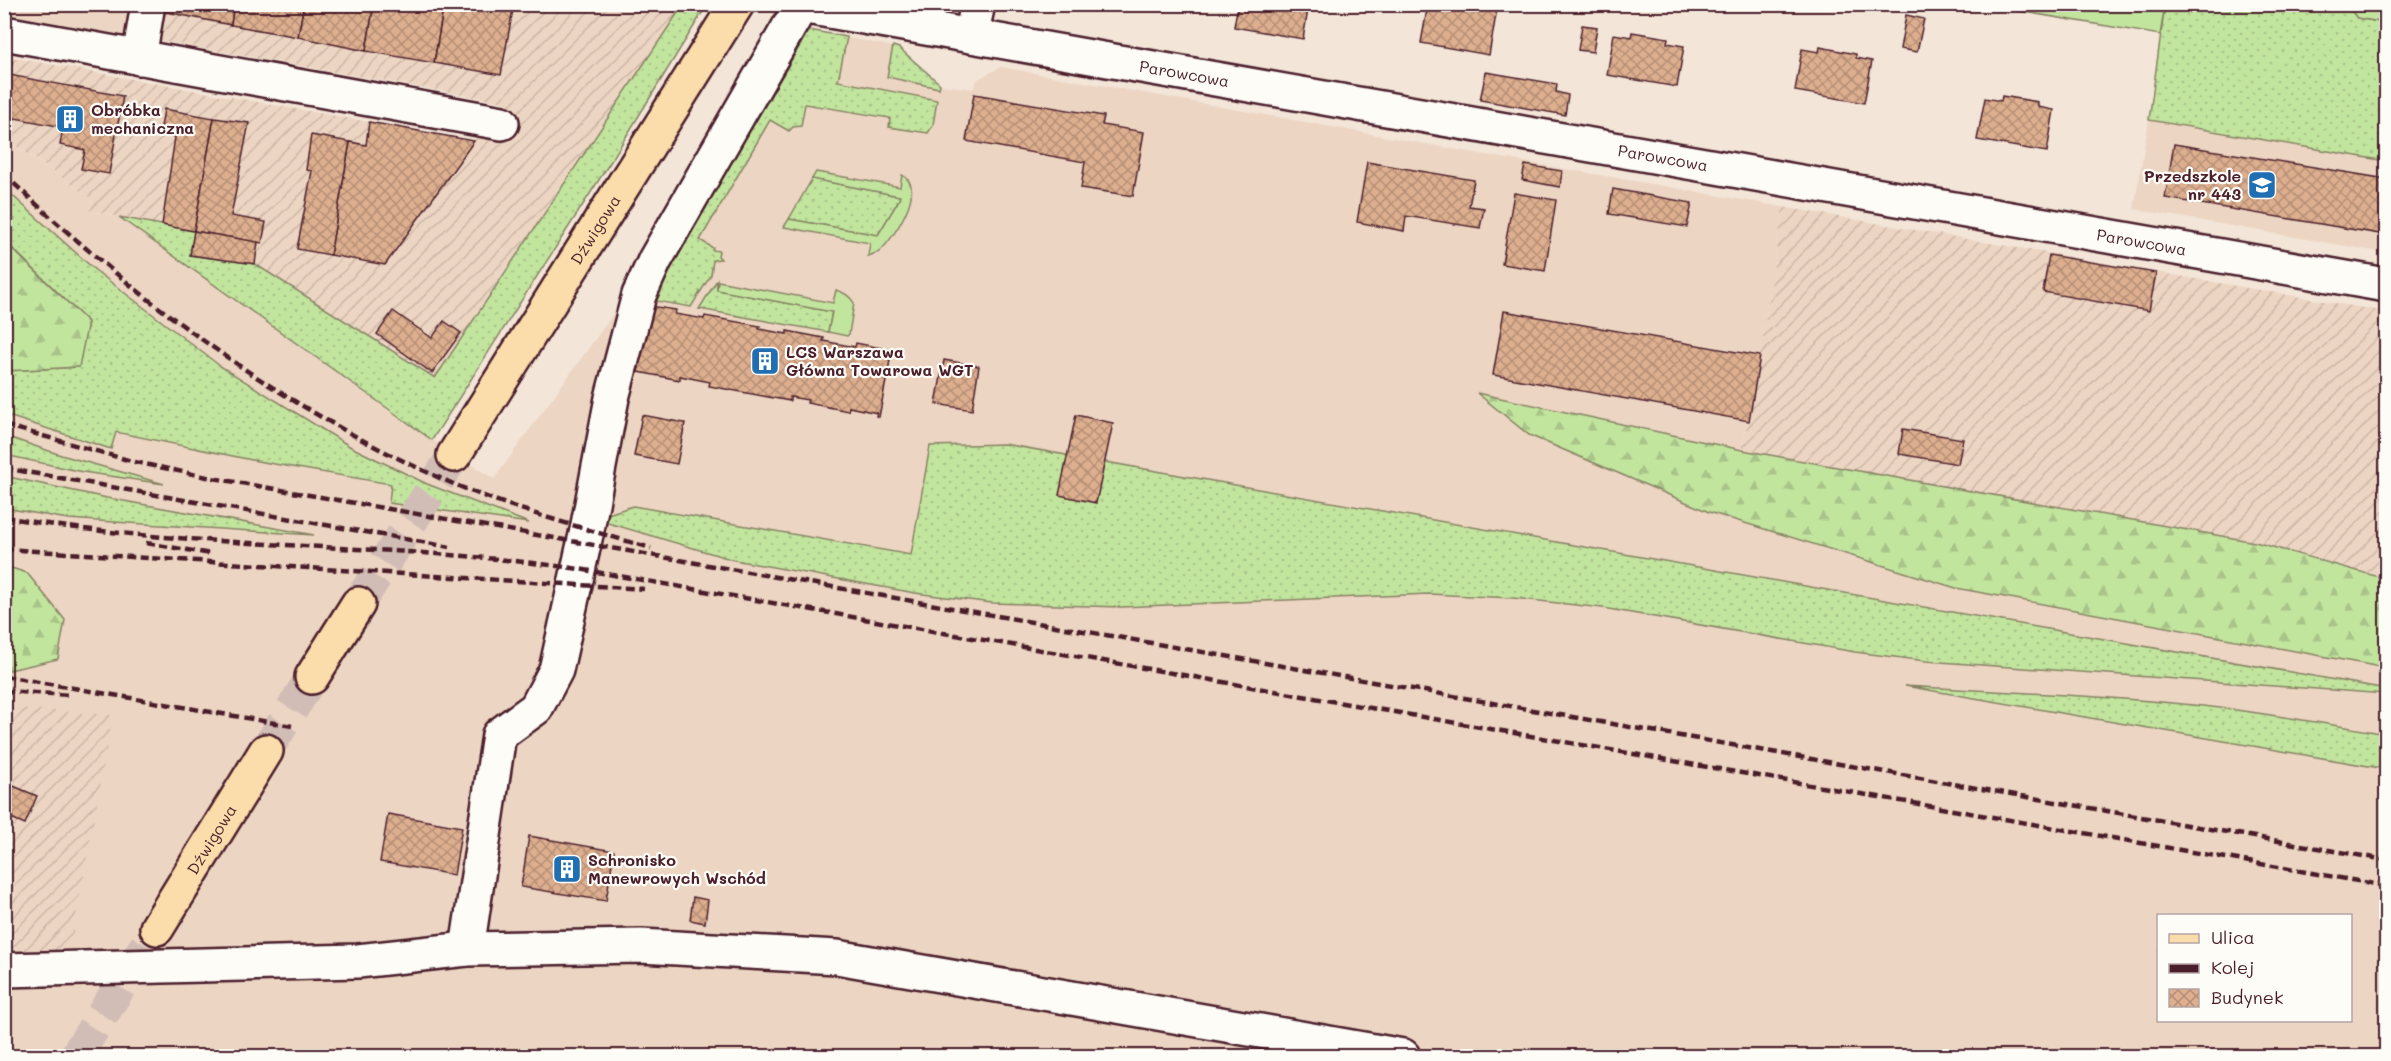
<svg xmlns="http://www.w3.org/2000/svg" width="2391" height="1061" viewBox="0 0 2391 1061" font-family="Mali,sans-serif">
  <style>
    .built { fill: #ecd5c2; fill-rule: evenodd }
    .industrial { fill: url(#industrial-furrows) }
    .grass { fill: url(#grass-dots); stroke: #868264; stroke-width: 1.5 }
    .forest { fill: url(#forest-firs); stroke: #868264; stroke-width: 1.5 }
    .garden { fill: #c2e59e; stroke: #868264; stroke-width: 1.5 }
    .building { fill: url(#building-cross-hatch); stroke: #4a1f2b; stroke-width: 1.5 }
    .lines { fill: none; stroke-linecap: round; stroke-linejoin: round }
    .major-tunnel { stroke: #d1bdb5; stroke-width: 33; stroke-dasharray: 33 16; stroke-linecap: butt }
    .minor-casing { stroke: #4a1f2b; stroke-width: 38 }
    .major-casing { stroke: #4a1f2b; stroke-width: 38 }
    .minor { stroke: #fdfcf7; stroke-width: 33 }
    .major { stroke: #faddab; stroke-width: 33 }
    .rail { stroke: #4a1f2b; stroke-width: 4.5; stroke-dasharray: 9 4.5; stroke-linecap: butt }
    .labels { text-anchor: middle; stroke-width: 4.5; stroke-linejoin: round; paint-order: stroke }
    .street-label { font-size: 16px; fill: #4a1f2b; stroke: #fdfcf7 }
    .poi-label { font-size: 16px; font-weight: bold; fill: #4a1f2b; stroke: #fdfcf7; text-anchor: start }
  </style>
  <defs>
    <pattern id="industrial-furrows" width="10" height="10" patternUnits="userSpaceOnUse" patternTransform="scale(1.5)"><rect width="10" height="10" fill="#ecd5c2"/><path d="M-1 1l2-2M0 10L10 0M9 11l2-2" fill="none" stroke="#ccb6a7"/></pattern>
    <pattern id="grass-dots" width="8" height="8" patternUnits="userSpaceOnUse" patternTransform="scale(1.5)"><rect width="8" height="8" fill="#c2e59e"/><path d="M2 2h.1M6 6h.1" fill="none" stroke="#a8c488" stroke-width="1.8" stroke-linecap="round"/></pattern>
    <pattern id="forest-firs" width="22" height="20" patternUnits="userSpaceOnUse" patternTransform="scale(1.5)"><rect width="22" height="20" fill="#c2e59e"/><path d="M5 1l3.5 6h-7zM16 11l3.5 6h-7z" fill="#a8c488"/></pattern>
    <pattern id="building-cross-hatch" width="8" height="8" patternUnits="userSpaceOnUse" patternTransform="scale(1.5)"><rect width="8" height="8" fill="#ddaf8f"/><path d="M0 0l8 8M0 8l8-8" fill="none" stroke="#b58e75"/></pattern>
  </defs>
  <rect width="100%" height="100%" fill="#f3e5d8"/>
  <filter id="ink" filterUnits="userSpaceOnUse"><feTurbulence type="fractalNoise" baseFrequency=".0167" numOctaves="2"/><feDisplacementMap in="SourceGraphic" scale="12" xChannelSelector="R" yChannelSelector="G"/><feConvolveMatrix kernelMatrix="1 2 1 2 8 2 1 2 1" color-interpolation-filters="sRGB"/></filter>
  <g filter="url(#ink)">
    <g class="built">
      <polygon points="4,5 136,5 130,36 5,14"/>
      <path d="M809,30l90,18 41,37 33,4 5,-10 23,-12 518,94 264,46 -23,149 -18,94 -263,-57 907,256v407h-2381v-685l73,-4 10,-45 -83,-81 -1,-103 88,61 -2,12 29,6 287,206 88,56 136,-188 15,7 33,-45zM2158,916h192v104h-192z"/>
      <polygon points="2149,120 2386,161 2386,253 2134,209"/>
    </g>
    <g class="industrial">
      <polygon points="162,5 684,5 435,379 255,264 190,255 194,231 90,211 92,199 5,138 4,56 474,141 502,102 155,40"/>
      <polygon points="1783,207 2386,312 2386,601 1477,393 1742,450 1760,356"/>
      <polygon points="4,707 113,715 70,951 5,955"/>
    </g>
    <g class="grass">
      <polygon points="683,5 707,5 611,161 432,440 119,217 194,231 190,255 255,264 435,378"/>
      <polygon points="2165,5 2347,5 2357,18 2386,23 2386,161 2149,120"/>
      <polygon points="809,30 847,37 838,81 937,100 933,125 928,133 889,127 890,118 805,104 801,126 793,127 789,131 770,120 700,240 713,248 712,250 719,251 718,256 721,259 713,260 711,275 691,307 645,299 678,253"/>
      <polygon points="893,46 899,48 940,84 939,88 887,77"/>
      <polygon points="812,179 900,196 899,200 878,235 789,219"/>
      <polygon points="4,188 95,270 220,366 351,447 427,484 529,523 389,503 391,484 257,461 116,432 111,449 5,415 5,371 78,367 88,322 5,241"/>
      <polygon points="717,280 717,290 832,312 828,332 699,309"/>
      <polygon points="5,436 61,455 164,484 83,472 5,455"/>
      <polygon points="1004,444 2386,689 2386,694 1926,661 1855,652 1603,608 1513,598 1429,594 1121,607 992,603 915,593 734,560 601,521 608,514 633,506 911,555 930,446"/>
      <polygon points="4,476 107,498 314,535 68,519 5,508"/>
      <path d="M1905,686c108,7 217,10 324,23 53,7 105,16 157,25v35z"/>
    </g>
    <g class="forest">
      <polygon points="4,241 88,322 79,367 5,371"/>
      <polygon points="1477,393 1742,450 2255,542 2386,579 2386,668 1956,588 1709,512 1529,435"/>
      <polygon points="5,566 27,573 65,620 58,659 5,671"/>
    </g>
    <g class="garden">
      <polygon points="1983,5 2165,5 2160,35"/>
      <polygon points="2347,5 2386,5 2386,23 2357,18"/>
      <path d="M816,172l84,15 2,-12c26,13 -9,64 -23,77l-11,4 2,-13 -86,-16 5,-8 89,16 21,-35 1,-4 -88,-17z"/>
      <path d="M718,281l115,22 3,-13c8,2 14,6 18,13l-5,31 -2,2 -19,-4 4,-20 -115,-22z"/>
    </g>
    <g class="building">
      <polygon points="162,4 234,4 231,25 161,11"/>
      <polygon points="234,4 304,4 298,37 231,25"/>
      <polygon points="304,4 374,4 366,51 298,37"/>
      <polygon points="374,4 444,4 434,63 366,51"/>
      <polygon points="444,4 514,4 501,75 434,63"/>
      <polygon points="891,4 945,4 943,16 890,7"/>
      <polygon points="1238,4 1309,4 1303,39 1234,27"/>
      <polygon points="1428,4 1473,4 1497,9 1489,55 1421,43"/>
      <polygon points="1906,15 1924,19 1917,52 1900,49"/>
      <polygon points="1582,25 1597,27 1593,52 1578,50"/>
      <polygon points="1632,32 1668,38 1667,43 1684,46 1677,87 1607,75 1614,34 1631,37"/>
      <polygon points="1820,47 1856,54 1856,58 1872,61 1864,103 1795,91 1802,49 1819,52"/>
      <polygon points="4,61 12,62 9,75 123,96 109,174 81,169 85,150 60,145 63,127 4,116"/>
      <polygon points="1486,72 1557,84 1556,92 1568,95 1565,115 1480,100"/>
      <polygon points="974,94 1104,116 1102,125 1144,132 1133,196 1081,188 1085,162 966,141"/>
      <polygon points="2002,96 2038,102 2038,107 2054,110 2047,152 1977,140 1985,98 2001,101"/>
      <polygon points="164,109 214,118 194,231 162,225 175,137 160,134"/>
      <polygon points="214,118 249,123 231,216 266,222 262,243 194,231"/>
      <polygon points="369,122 474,141 385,265 330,255 350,142 366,145"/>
      <polygon points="311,135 350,142 330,255 297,249 312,171 306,170"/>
      <polygon points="2174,144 2386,179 2386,235 2165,198"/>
      <polygon points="1367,162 1474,180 1469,206 1484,208 1480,228 1406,216 1404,231 1357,222"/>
      <polygon points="1525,165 1562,171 1560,187 1522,180"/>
      <polygon points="1613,189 1692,203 1687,227 1609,214"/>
      <polygon points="1514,193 1556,200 1545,271 1502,264"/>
      <polygon points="194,231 258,242 255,264 190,255"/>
      <polygon points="2049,255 2156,273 2149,311 2043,292"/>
      <polygon points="650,306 676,310 675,314 704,319 705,316 760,326 759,329 787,334 787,331 824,338 823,341 855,347 856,343 892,350 879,417 876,416 877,413 849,407 848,411 807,403 808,400 790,397 790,401 709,386 710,382 680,376 680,380 638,372"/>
      <polygon points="393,311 432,338 444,321 461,333 432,373 377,334"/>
      <polygon points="1504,311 1760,356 1749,421 1493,375"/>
      <polygon points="944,360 979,366 972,410 936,404"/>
      <polygon points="642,415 685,423 677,464 634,456"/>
      <polygon points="1076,415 1113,423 1096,503 1059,495"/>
      <polygon points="1903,429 1963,439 1958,464 1899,454"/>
      <polygon points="4,782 37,796 25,824 4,815"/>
      <polygon points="388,814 462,827 454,875 380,862"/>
      <polygon points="529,836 614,851 606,901 521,887"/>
      <polygon points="693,897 708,900 705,923 690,920"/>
    </g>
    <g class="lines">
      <g class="major-tunnel">
        <polyline points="358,604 454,455"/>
        <polyline points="266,751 312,677"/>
        <polyline points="76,1056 157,928"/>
      </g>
      <g class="minor-casing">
        <g id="minor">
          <polyline points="4,33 502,123"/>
          <polyline points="971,36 978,4"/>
          <polyline points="139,58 148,4"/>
          <path id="s1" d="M467,949l32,-214 37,-27 20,-38 31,-140 25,-132 27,-103 16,-35 146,-254 1585,279"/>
          <polyline points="4,970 358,961 467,949 641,946 837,957 1403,1056"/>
        </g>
      </g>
      <g class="major-casing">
        <g id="major">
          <path id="s2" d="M454,455l283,-451"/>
          <polyline points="312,677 358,604"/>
          <path id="s3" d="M157,928l109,-177"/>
        </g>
      </g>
      <use href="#minor" class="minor"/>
      <use href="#major" class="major"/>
      <g class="rail">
        <path d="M4,174c131,125 280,236 445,308 65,28 134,46 202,66"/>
        <polyline points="4,425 135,462 207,477 2386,860"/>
        <polyline points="4,468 450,547"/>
        <path d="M4,517c190,34 384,24 575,52l1807,317"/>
        <polyline points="146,543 211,554"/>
        <polyline points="4,549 644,589"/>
        <polyline points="4,676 292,726"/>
        <polyline points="4,691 69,695"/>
      </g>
    </g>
  </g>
  <defs>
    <g id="building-square" transform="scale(1.5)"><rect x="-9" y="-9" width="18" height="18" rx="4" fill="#1f6fb2" stroke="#fdfcf7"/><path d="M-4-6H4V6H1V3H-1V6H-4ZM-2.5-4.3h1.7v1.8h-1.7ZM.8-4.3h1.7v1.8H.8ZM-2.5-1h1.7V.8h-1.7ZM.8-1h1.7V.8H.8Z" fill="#fff"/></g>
    <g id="school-square" transform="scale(1.5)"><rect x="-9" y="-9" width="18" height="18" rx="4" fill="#1f6fb2" stroke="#fdfcf7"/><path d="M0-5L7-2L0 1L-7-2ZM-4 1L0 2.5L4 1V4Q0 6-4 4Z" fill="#fff"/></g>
  </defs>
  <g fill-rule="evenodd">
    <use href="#building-square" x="70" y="119"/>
    <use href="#school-square" x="2262" y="185"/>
    <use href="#building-square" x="765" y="361"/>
    <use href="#building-square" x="567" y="869"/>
  </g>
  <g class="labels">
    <g class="street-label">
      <text dy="6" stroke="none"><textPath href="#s1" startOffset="1410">Parowcowa</textPath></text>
      <text dy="6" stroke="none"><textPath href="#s1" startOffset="1896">Parowcowa</textPath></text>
      <text dy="6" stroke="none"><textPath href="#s2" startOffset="266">Dźwigowa</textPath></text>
      <text dy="6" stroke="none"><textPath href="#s1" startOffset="2382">Parowcowa</textPath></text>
      <text dy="6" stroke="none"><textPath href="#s3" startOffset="104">Dźwigowa</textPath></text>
    </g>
    <g class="poi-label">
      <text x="91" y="116">Obróbka<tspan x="91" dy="18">mechaniczna</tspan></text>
      <text x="2241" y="182" text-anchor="end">Przedszkole<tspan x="2241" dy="18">nr 443</tspan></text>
      <text x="786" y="358">LCS Warszawa<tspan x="786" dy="18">Główna Towarowa WGT</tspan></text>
      <text x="588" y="866">Schronisko<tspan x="588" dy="18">Manewrowych Wschód</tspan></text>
    </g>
  </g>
  <rect width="2391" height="1061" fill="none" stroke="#fdfcf7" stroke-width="24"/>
  <rect x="12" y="12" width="2367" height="1037" fill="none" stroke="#4a1f2b" stroke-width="2" filter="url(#ink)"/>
  <rect x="2157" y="914" width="195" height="108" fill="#fdfcf7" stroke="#b5a4a5" stroke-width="1.5"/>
  <rect x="2169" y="934" width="30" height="9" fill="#faddab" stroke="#b5a4a5" stroke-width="1.5"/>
  <text x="2211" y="944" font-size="18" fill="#4a1f2b">Ulica</text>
  <rect x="2169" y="964" width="30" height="9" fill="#4a1f2b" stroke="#b5a4a5" stroke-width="1.5"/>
  <text x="2211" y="974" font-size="18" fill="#4a1f2b">Kolej</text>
  <rect x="2169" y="989" width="30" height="18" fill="url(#building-cross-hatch)" stroke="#b5a4a5" stroke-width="1.5"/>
  <text x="2211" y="1004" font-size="18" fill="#4a1f2b">Budynek</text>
</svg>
